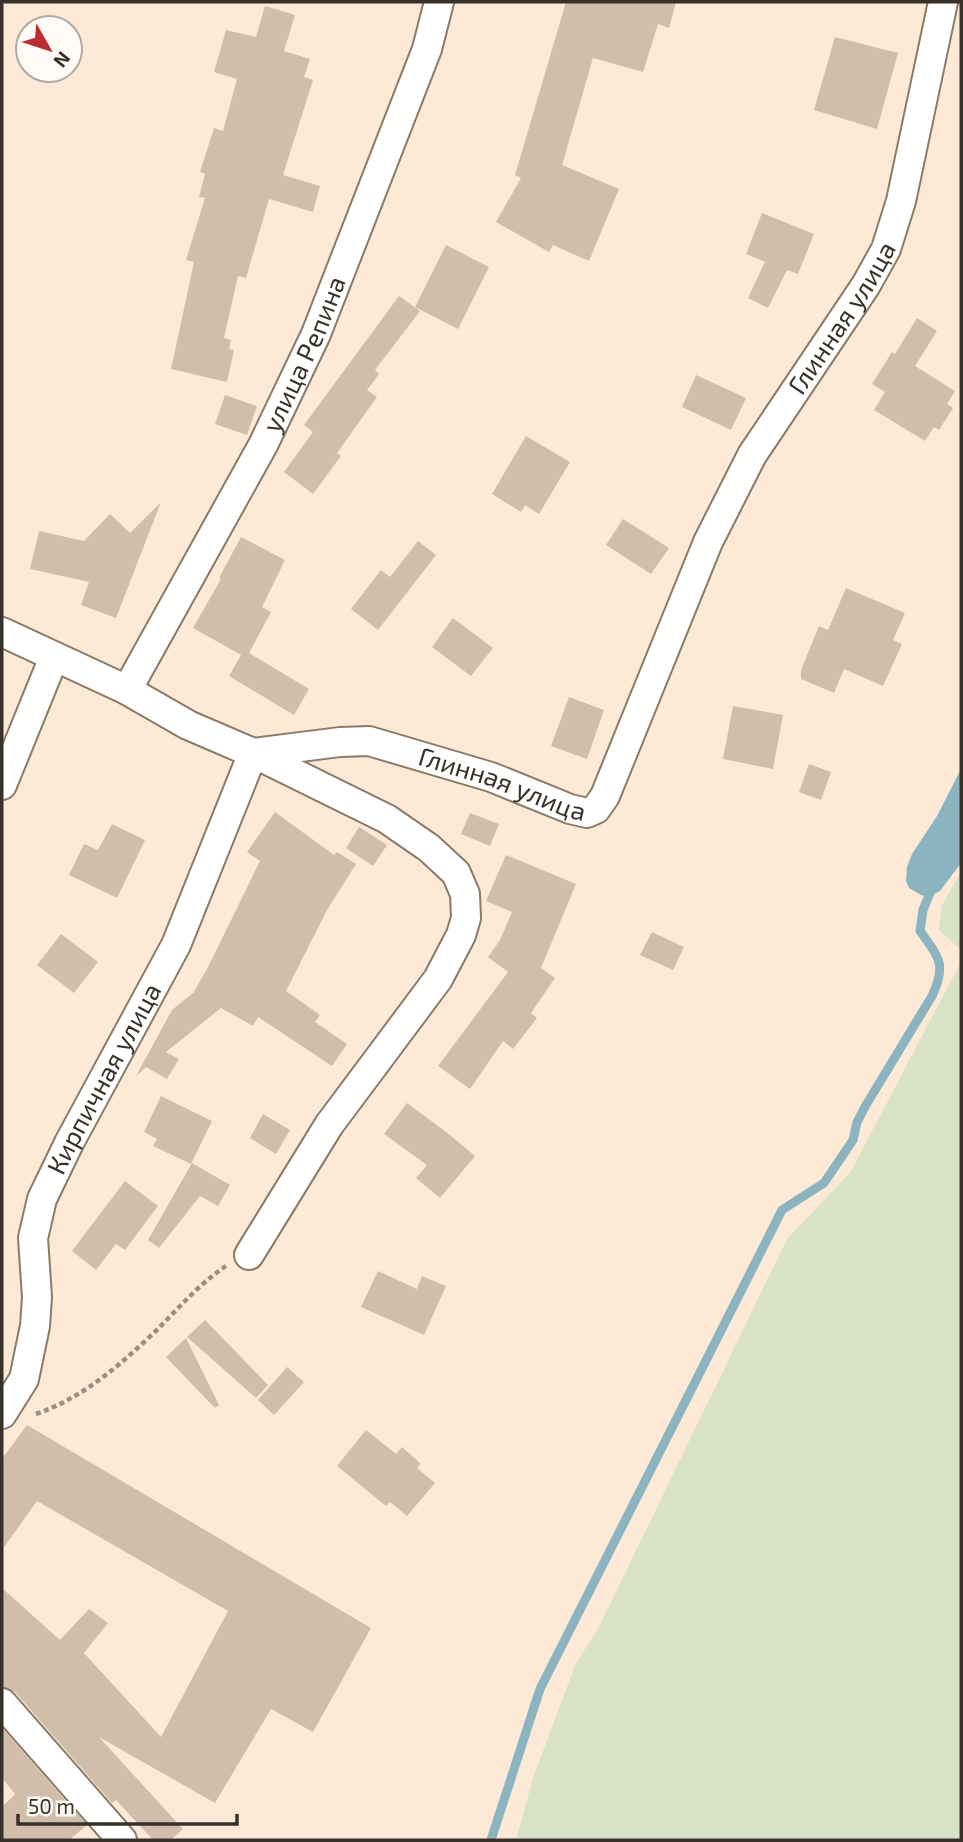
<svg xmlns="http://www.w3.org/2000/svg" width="963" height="1842" viewBox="0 0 963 1842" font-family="'Exo 2',sans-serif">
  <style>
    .green { fill: #d8e2c4 }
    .water { fill: #8bb3c0 }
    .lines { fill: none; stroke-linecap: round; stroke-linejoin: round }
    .stream { stroke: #8bb3c0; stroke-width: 9 }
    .building { fill: #d0beab }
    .minor-casing { stroke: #8a7a68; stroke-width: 32 }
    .path { stroke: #9b8e80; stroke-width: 4.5; stroke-dasharray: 5 3.5; stroke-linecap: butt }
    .minor { stroke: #fff; stroke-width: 28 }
    .labels { text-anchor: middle; stroke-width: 5; stroke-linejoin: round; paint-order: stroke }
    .street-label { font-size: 26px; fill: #383129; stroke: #fefaf6 }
  </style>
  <rect width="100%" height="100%" fill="#fdead6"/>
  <g class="green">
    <polygon points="961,872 961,950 939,930 942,905"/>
    <polygon points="961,962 961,1840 516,1840 534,1775 576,1663 598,1629 787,1239 850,1173"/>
  </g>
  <polygon class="water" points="961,769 961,863 940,891 928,897 921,895 909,888 906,881 907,867 912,854 937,816"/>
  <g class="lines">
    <path class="stream" d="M491,1840l49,-151 242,-479 42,-27 29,-43 4,-18 9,-17 66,-109c15,-32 7,-38 -12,-65l3,-21 9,-22"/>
  </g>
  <g class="building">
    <polygon points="566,2 676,2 669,28 658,24 643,72 593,58 562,165 619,189 589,261 553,245 549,252 496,222 521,178 515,175"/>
    <polygon points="265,6 295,15 284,51 310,59 304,77 313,80 283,175 320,186 313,212 269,199 246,278 238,276 224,338 231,340 229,349 234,350 227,382 171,369 194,262 186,260 205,198 199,197 205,174 200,172 214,128 223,131 237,79 214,72 226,30 256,37"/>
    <polygon points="835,37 898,53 877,129 814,110"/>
    <polygon points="762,213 814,234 798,274 787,270 768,308 748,298 765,262 746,254"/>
    <polygon points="446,245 489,267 458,329 415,307"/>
    <polygon points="399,296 420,311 375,370 379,374 367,390 377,397 337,453 341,456 313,494 284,472 313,432 304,425"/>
    <polygon points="917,318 937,331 915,366 955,391 947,404 953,408 939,430 934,427 925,441 874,410 885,392 872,384 892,352 895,354"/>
    <polygon points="696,375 746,398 731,430 682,407"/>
    <polygon points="225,395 257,406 247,435 215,424"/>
    <polygon points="526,436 570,462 539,514 525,505 521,512 492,494"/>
    <polygon points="161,502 116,618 81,605 89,582 30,569 39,531 84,541 110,514 130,533"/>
    <polygon points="623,519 669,548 651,574 606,545"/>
    <polygon points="241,537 285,560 262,607 271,612 249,653 309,689 294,715 229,676 241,655 193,628 221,579 219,578"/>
    <polygon points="418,541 436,555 378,630 351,609 381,570 390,577"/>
    <polygon points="846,588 905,613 893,640 902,644 883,686 844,669 834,693 801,679 801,670 819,626 828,630"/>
    <polygon points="453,618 493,648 471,676 432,647"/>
    <polygon points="569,697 604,710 587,759 551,746"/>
    <polygon points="733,706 783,715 773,769 723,759"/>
    <polygon points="809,764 831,772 821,800 799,792"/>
    <polygon points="275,812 334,855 337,852 356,864 327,910 286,991 320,1015 315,1022 347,1044 332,1066 258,1017 253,1026 221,1008 166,1052 179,1059 167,1079 146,1067 136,1076 172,1010 194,992 208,967 260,861 247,852"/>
    <polygon points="470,813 499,824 490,846 461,834"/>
    <polygon points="112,824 145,840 117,898 69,875 84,844 98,850"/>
    <polygon points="359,827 387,845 373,866 346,848"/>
    <polygon points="506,855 576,884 541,968 555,978 531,1013 537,1018 513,1049 503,1041 470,1089 438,1066 508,972 488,957 500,940 512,912 486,901"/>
    <polygon points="652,932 684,947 673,970 640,955"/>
    <polygon points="61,934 98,962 74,993 37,965"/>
    <polygon points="161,1096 212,1121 191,1164 153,1146 157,1139 144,1132"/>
    <polygon points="407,1103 445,1131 475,1156 440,1198 416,1178 427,1165 384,1134"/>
    <polygon points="263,1114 290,1130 276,1154 250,1138"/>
    <polygon points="192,1163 230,1185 218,1206 200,1196 159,1248 148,1240"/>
    <polygon points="125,1181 158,1206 125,1250 116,1244 96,1270 72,1251"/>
    <polygon points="378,1271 417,1289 422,1276 446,1286 424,1335 361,1307"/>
    <polygon points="205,1320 268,1385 256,1398 187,1337"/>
    <polygon points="186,1338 219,1405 215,1408 166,1357"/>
    <polygon points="287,1367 304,1382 274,1415 258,1400"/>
    <polygon points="27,1425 371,1628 313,1732 271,1709 215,1803 99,1737 183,1829 171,1840 153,1840 116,1800 112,1803 15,1692 2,1687 2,1588 60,1640 89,1609 108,1623 84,1653 161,1737 228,1611 37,1501 2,1550 2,1459"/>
    <polygon points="366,1430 396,1454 402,1447 421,1464 417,1468 435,1483 407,1516 390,1502 386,1506 337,1466"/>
    <polygon points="2,1728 87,1825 69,1840 2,1840 2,1807 15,1794 2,1778"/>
  </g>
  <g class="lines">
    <g class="minor-casing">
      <g id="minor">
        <polyline points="2,632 127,690 188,725 253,753 387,819 429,848 456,873 465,894 466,918 461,935 438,979 329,1125 249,1255"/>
        <path id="s1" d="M127,690l136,-245 53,-111 111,-285 12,-47"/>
        <path id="s2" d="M253,753l87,-11 29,-1 122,36 79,32 17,4 9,-4 9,-13 103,-254 44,-87 114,-170 20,-36 15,-48 42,-199"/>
        <polyline points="2,785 54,657"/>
        <path id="s3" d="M2,1414l22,-35 11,-53 2,-29 -4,-59 9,-39 27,-56 107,-198 77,-192"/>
        <polyline points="2,1703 122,1840"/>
      </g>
    </g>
    <path class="path" d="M36,1414c41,-14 76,-42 107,-71 29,-26 50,-55 83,-77"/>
    <use href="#minor" class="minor"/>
  </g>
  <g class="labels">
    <g class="street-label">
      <text dy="9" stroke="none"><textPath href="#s2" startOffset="908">Глинная улица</textPath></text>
      <text dy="9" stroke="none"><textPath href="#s1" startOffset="380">улица Репина</textPath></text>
      <text dy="9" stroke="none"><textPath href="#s2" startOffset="257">Глинная улица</textPath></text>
      <text dy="9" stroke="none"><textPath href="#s3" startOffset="359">Кирпичная улица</textPath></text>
    </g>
  </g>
  <rect width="963" height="1842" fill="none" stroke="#383129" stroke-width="7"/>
  <g transform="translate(49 49) rotate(129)"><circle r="33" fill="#fefaf6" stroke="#afaaa4" stroke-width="2"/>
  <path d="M0-5L12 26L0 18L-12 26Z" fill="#bb2b32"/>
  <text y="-10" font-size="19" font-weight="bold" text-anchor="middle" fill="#383129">N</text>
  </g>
  <path d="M18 1814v10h219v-10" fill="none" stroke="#383129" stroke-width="3.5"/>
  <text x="28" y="1814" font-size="21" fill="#383129" stroke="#fefaf6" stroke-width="5" paint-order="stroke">50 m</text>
</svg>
